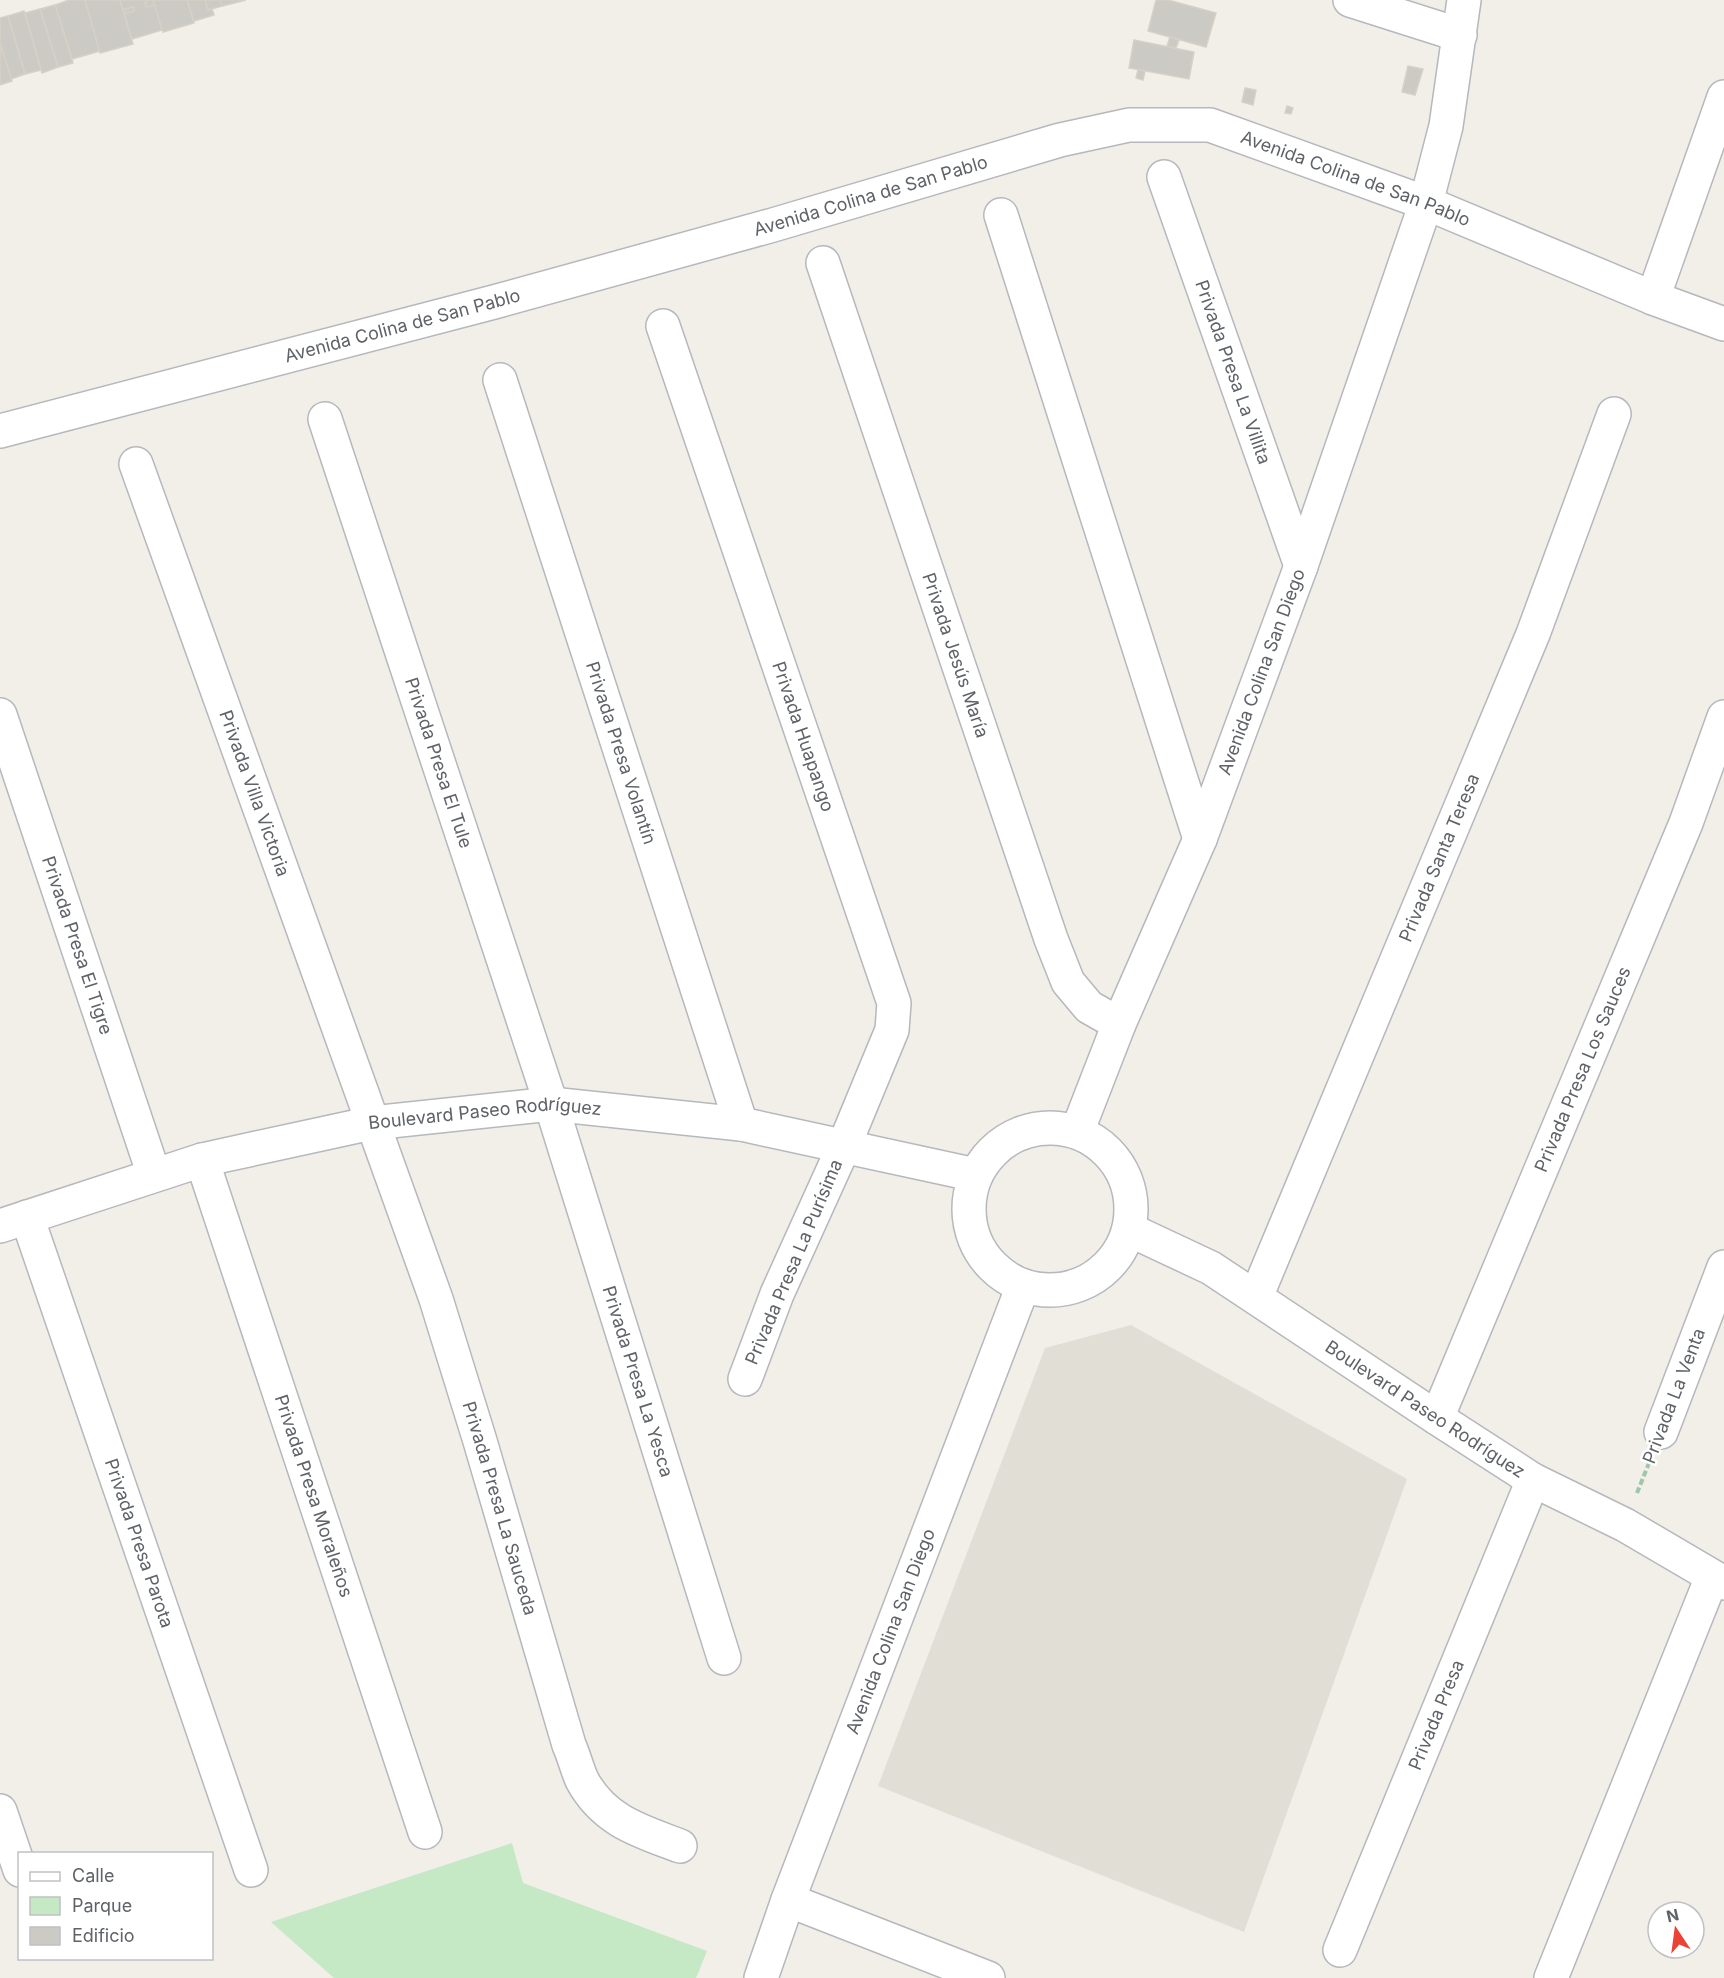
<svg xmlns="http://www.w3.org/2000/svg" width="1724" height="1978" viewBox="0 0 1724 1978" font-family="Inter,sans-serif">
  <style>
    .education { fill: #e1ded6 }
    .green { fill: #c5e8c5 }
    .building { fill: #cccac5; stroke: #d6d1c6; stroke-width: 1.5 }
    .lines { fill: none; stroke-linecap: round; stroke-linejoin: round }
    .minor-casing { stroke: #b5b8bc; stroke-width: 36 }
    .tertiary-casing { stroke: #b5b8bc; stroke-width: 36 }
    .path { stroke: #9cc7a9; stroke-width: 4; stroke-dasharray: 6 3; stroke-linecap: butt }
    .minor { stroke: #fff; stroke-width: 33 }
    .tertiary { stroke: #fff; stroke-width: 33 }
    .labels { text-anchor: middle; stroke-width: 5; stroke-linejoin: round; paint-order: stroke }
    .street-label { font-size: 18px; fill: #5f6368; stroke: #fff }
  </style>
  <rect width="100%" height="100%" fill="#f1efe8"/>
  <polygon class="education" points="1131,1325 1407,1479 1244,1932 878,1786 1045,1348"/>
  <polygon class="green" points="512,1843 523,1883 707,1951 696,1978 334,1978 271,1922"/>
  <g class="building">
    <polygon points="69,0 85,0 100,51 72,59 55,5"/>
    <polygon points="85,0 120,0 133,44 100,53"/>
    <polygon points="120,0 147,0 147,2 145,3 146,7 155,5 162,30 132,39 124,14 134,11 133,7 123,10"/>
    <polygon points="147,0 153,0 155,5 146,7 145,3 147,2"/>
    <polygon points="153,0 187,0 194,23 163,32"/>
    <polygon points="187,0 205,0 208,10 212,9 214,15 194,21"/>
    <polygon points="205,0 220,0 222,6 208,10"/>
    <polygon points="220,0 246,0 222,6"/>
    <polygon points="1156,0 1168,0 1216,13 1206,47 1148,31"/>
    <polygon points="55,5 73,63 58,67 40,9"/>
    <polygon points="133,7 134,11 124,14 123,10"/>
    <polygon points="40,9 58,67 42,73 25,13"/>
    <polygon points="24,11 41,70 25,74 8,16"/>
    <polygon points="8,16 25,74 11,79 0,44 0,18"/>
    <polygon points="1170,37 1179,40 1176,48 1167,46"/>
    <polygon points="1134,40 1194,52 1189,79 1129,68"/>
    <polygon points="0,44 12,81 0,85"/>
    <polygon points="1408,66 1423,69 1415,95 1402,92"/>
    <polygon points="1138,70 1145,71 1143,80 1136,78"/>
    <polygon points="1245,88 1256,90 1253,105 1242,102"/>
    <polygon points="1287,106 1293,108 1291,114 1285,113"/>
  </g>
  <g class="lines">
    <g class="minor-casing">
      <g id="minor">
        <polyline points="1350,0 1460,35"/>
        <path id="s1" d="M1164,177l137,389"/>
        <polyline points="1426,203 1446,126 1464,0"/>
        <polyline points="1001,215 1200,839"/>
        <path id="s2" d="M823,263l228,676 17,43 21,25 30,17"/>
        <polyline points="1653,298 1724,97"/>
        <path id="s3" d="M663,326l231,677 -2,27 -48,116 -67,148 -32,85"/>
        <path id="s4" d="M500,380l241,744"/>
        <path id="s5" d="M325,419l226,685 173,554"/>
        <path id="s6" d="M136,464l300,835 44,142 89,304c5,11 8,24 13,35 22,41 58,51 98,66"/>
        <path id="s7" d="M0,715l154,460"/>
        <path id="s8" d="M202,1160l223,672"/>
        <path id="s9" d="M27,1217l224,653"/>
        <path id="s10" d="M1256,1297l277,-663 81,-220"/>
        <path id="s11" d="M1437,1418l249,-595 38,-106"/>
        <polyline points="1661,1432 1724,1267"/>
        <polyline points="0,1811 20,1870"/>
        <polyline points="788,1900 988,1978"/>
        <path id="s12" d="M1340,1950l193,-470"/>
        <polyline points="1551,1978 1712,1577"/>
      </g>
    </g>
    <g class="tertiary-casing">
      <g id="tertiary">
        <path id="s13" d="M0,431l494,-129 279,-77 287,-85 69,-15h81l216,78 227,95 71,26"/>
        <circle cx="1050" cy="1209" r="81"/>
        <path id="s14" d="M1077,1132l42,-108 81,-185 101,-273 125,-363"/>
        <path id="s15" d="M0,1226l202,-66 170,-37 179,-19 190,20 235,51"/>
        <path id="s16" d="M1130,1230l81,38 226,150 96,62 92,45 99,58"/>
        <path id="s17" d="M761,1978l27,-78 235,-614"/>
      </g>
    </g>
    <polyline class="path" points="1637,1493 1649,1463"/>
    <use href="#minor" class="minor"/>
    <use href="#tertiary" class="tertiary"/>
  </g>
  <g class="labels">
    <g class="street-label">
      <text dy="6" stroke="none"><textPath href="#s13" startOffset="1406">Avenida Colina de San Pablo</textPath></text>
      <text dy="6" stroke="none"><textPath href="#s13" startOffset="902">Avenida Colina de San Pablo</textPath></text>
      <text dy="6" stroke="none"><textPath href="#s13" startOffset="416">Avenida Colina de San Pablo</textPath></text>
      <text dy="6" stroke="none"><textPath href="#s1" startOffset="207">Privada Presa La Villita</textPath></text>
      <text dy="6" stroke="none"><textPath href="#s2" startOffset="414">Privada Jesús María</textPath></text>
      <text dy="6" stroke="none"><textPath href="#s14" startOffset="496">Avenida Colina San Diego</textPath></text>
      <text dy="6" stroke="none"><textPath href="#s3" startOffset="434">Privada Huapango</textPath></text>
      <text dy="6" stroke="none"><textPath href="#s4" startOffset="392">Privada Presa Volantín</textPath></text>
      <text dy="6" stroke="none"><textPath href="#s5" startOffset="362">Privada Presa El Tule</textPath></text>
      <text dy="6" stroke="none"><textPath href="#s6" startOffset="350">Privada Villa Victoria</textPath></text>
      <text dy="6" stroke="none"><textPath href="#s10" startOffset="476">Privada Santa Teresa</textPath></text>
      <text dy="6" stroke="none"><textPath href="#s7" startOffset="243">Privada Presa El Tigre</textPath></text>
      <text dy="6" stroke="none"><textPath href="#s11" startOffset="378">Privada Presa Los Sauces</textPath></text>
      <text dy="6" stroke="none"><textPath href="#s15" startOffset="500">Boulevard Paseo Rodríguez</textPath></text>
      <text transform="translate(794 1262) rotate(-67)" y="6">Privada Presa La Purísima</text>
      <text dy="6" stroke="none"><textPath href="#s5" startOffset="1012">Privada Presa La Yesca</textPath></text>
      <text transform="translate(1674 1396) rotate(-69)" y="6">Privada La Venta</text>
      <text dy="6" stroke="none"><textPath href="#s16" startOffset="346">Boulevard Paseo Rodríguez</textPath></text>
      <text dy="6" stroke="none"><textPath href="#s8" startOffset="354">Privada Presa Moraleños</textPath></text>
      <text dy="6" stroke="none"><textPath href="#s6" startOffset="1106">Privada Presa La Sauceda</textPath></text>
      <text dy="6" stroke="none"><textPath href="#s9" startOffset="345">Privada Presa Parota</textPath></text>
      <text dy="6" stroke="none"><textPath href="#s17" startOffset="370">Avenida Colina San Diego</textPath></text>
      <text dy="6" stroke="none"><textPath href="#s12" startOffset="254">Privada Presa</textPath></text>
    </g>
  </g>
  <rect x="18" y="1852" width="195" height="108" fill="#ffffff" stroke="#bfc1c3" stroke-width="1.5"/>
  <rect x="30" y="1872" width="30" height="9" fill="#ffffff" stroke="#bfc1c3" stroke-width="1.5"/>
  <text x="72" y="1882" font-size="18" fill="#5f6368">Calle</text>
  <rect x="30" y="1897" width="30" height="18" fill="#c5e8c5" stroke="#bfc1c3" stroke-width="1.5"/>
  <text x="72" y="1912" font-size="18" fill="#5f6368">Parque</text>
  <rect x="30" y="1927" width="30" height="18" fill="#cccac5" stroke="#bfc1c3" stroke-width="1.5"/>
  <text x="72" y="1942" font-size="18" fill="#5f6368">Edificio</text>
  <g transform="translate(1676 1930) rotate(347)"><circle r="28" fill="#ffffff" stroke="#bfc1c3" stroke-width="1.5"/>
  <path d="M0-4.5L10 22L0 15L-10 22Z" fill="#ea4335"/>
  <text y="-9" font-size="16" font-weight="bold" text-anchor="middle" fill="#5f6368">N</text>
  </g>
</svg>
